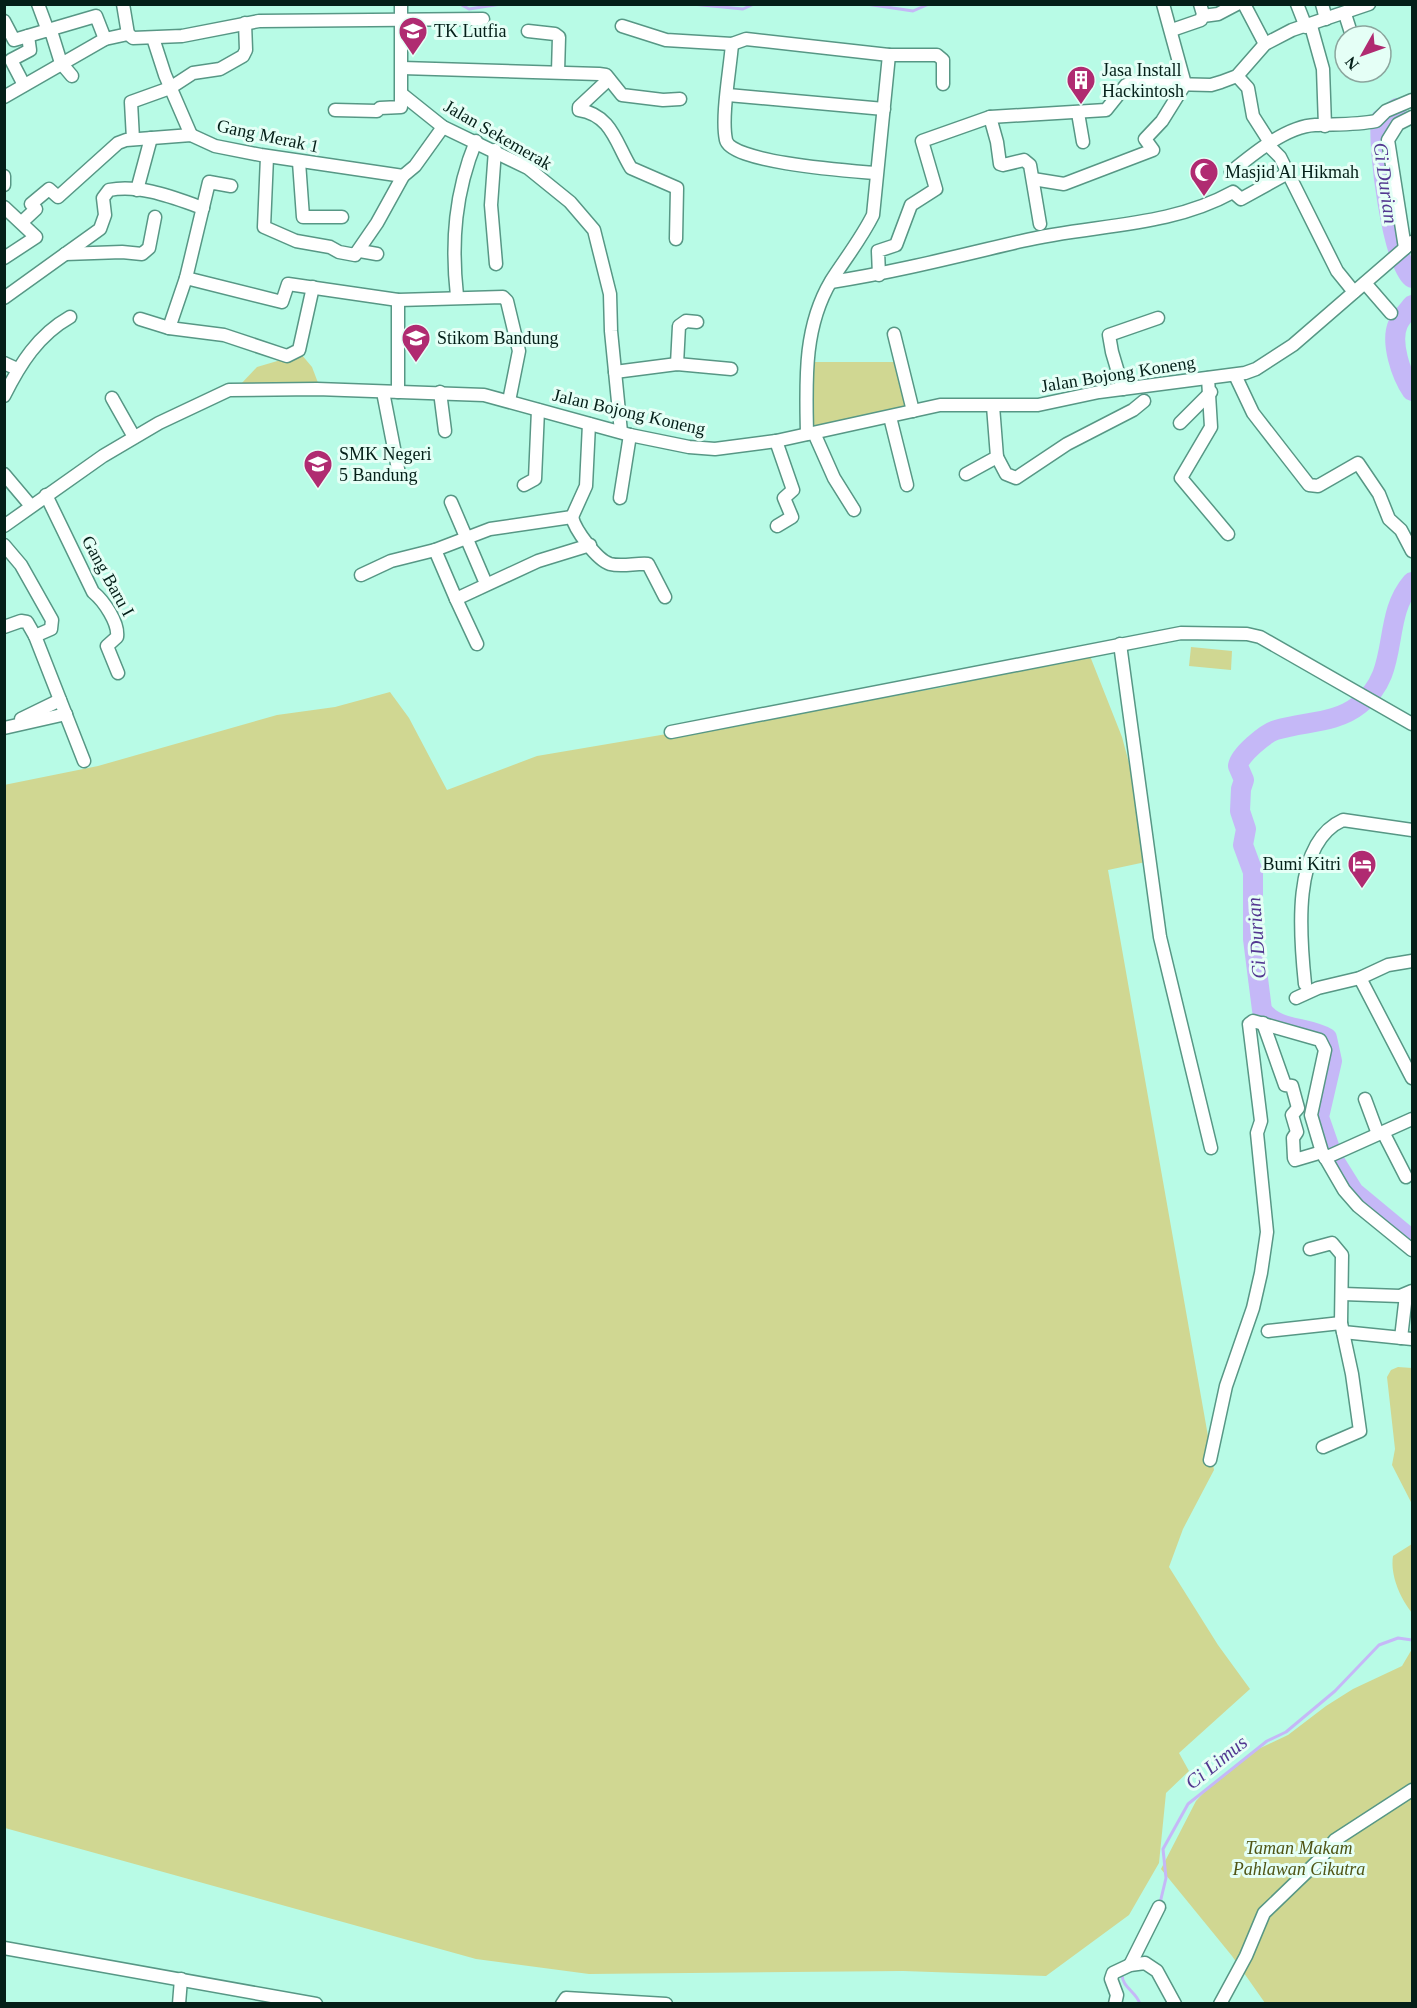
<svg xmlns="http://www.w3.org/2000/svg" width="1417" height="2008" viewBox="0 0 1417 2008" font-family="'Times New Roman',serif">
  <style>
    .green { fill: #d0d792 }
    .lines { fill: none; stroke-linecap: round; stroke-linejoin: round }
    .stream { stroke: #c5b8f7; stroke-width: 3 }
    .river { stroke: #c5b8f7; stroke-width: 20 }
    .minor-casing { stroke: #579785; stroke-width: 15 }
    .minor { stroke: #fff; stroke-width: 12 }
    .labels { text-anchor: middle; stroke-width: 6; stroke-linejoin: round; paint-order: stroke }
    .poi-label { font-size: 18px; fill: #041f18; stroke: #e5fff6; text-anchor: start }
    .street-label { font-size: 18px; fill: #041f18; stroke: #e5fff6 }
    .park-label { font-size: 18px; font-style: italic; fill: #4f5414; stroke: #e5fff6 }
    .water-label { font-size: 20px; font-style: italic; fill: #533891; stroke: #e5fff6 }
  </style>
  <rect width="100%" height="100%" fill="#b8fbe6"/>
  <g class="green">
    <polygon points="301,354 312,367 320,388 240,385 257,367"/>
    <polygon points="814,362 898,362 911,409 802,434"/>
    <polygon points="1191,647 1232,651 1231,670 1189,666"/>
    <polygon points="1088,651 1122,737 1155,860 1108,870 1214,1470 1183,1529 1169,1567 1218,1645 1250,1689 1179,1753 1189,1771 1166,1793 1159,1863 1129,1915 1046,1976 903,1971 589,1974 476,1959 5,1828 4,785 98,766 277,715 335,707 390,692 409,718 447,790 537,756 944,687"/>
    <polygon points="1398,1367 1412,1368 1412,1504 1392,1465 1395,1449 1387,1377 1391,1370"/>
    <path d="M1412,1544v69c-12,-15 -22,-38 -19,-57z"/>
    <polygon points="1412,1649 1412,2003 1265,2003 1232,1956 1161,1869 1196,1801 1209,1787 1250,1753 1288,1735 1326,1706 1353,1689 1402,1666"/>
  </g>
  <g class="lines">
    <g class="stream">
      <polyline points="460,4 469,9 501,4"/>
      <polyline points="692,4 743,9 754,4"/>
      <polyline points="866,4 913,11 929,4"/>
      <polyline points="1160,1903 1166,1878 1163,1849 1188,1804 1267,1741 1286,1732 1335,1691 1379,1645 1398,1638 1412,1640"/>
      <path d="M1122,1974c0,14 14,17 18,30"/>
    </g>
    <g class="river">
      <path d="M1397,108l-16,11c-4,28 11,142 31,159"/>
      <path d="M1412,305c-4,6 -11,12 -14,19 -8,18 3,51 14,67"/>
      <path d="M1412,582c-32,37 -10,91 -53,123 -24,19 -54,16 -83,25 -10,3 -37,25 -38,36l6,14 -3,9 -1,22 6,18 -3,16 10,27v67l9,71c15,21 44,16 65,28l5,23 -13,56 15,43 20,32 58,48"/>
    </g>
    <g class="minor-casing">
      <g id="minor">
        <polyline points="38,4 48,31"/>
        <polyline points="123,4 128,34"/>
        <polyline points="1244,4 1265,44"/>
        <polyline points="1297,4 1306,27"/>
        <polyline points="1322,4 1326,19"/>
        <polyline points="1345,14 1352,36"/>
        <polyline points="1203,16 1218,14 1237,4"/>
        <polyline points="4,21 14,40 96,16 105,39"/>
        <polyline points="622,26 666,40 732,44 746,39 889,55 937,55 943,60 943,84"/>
        <polyline points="1311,26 1323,69 1325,126"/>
        <polyline points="1172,30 1201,20 1203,14 1200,4"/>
        <polyline points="51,31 61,63 72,76"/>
        <polyline points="528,31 555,34 559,37 558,72"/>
        <polyline points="153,38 165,75 191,135"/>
        <path d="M732,44c-2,26 -11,73 -6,96 5,23 126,31 149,33"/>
        <polyline points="402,68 599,74 606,75 622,95 663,100 680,99"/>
        <polyline points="1237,76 1248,88 1253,116 1269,141"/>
        <path d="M609,79l-30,28v3c33,5 37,34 52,58l46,20 -1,51"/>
        <polyline points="24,85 11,60 30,50 28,36"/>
        <polyline points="403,95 443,127 528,168 570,202 594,230 610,294 611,331 621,432"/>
        <polyline points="728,95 884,109"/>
        <polyline points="4,97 105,39 128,34 133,38 182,36 259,21 483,19"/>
        <polyline points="335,110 377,111 380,108 401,107 401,4"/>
        <polyline points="1078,113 1083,142"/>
        <polyline points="990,117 997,142 1000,164 1003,165 1024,160 1030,165 1040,224"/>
        <polyline points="133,139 131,102 170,88 193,73 220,69 243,56 246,50 245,23"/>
        <polyline points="1268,145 1280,157 1337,271 1354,292"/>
        <polyline points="495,150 491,205 496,264"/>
        <polyline points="267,157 264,227 296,241 330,247 339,252 355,255 377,223 403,176 415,166 443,127"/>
        <polyline points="299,162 303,217 342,217"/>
        <path d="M1231,172c22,-18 56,-46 84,-47 21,-1 41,0 61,-4l10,-10 26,-11"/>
        <polyline points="4,176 4,185"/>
        <polyline points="1033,179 1064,184 1153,150 1145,139 1162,121 1185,84 1163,4"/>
        <polyline points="137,190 151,138"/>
        <polyline points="4,207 36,237 4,258"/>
        <polyline points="22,222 36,209 31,204 49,189 58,197 118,143 126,140 191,135 215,146 261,155 403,176"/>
        <polyline points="1405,248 1388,140 1398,124 1412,117"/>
        <polyline points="360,251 377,254"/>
        <polyline points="65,254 122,252 142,254 149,248 155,217"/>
        <polyline points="879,275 878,251 896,245 911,205 936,189 922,141 990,117 1106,110 1126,85 1131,83 1211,85 1221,82 1237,76 1265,44 1292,30 1369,4"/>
        <polyline points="186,278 209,182 231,186"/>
        <path d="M831,282c65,-10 127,-26 191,-41 71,-17 146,-13 211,-49l8,7 47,-26"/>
        <polyline points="1365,283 1391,313"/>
        <path d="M457,296c-6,-54 -2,-104 19,-155"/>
        <path d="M4,298l96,-69 5,-14 -2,-17 6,-8c32,-6 65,8 94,18"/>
        <polyline points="398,300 398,392"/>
        <polyline points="140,319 169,328 224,335 287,356 299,350 313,287"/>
        <polyline points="169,328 186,278 282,302 288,284 398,300 503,297 507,301 519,351 509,401"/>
        <polyline points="894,334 913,411"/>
        <polyline points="4,363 17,369"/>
        <polyline points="677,364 679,326 686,321 697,322"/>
        <polyline points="615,372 677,364 731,369"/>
        <polyline points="1235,375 1253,413 1309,485 1318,486 1358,463 1379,494 1389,519 1401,530 1412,551"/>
        <polyline points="1208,378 1211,427 1181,478 1228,534"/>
        <polyline points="1123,389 1112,352 1109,335 1158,318"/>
        <polyline points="383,392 399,474"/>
        <polyline points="440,392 445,431"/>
        <path d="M4,396c16,-32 34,-61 66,-79"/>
        <polyline points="112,398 134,437"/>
        <polyline points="890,417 907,485"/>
        <polyline points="1180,423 1211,392"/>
        <polyline points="814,433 834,478 854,510"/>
        <path d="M807,434c-1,-52 -4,-106 24,-153 14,-22 30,-42 42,-66l16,-160"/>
        <polyline points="776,441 793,490 784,498 792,517 777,526"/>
        <polyline points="997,457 1006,474 1016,478 1067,444 1133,410 1144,401"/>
        <polyline points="4,474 31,506"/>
        <polyline points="966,474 997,457 993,406"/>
        <polyline points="524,485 535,479 538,410"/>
        <path d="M46,495l47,97c11,9 26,31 24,45l-10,9 11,27"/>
        <polyline points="620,498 630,435"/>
        <polyline points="451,502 484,579"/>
        <polyline points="572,517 586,486 589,424"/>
        <polyline points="4,526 103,456 159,423 229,390 317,389 484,395 630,435 689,447 715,449 776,441 940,405 1038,405 1099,392 1245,373 1256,369 1293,345 1412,242"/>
        <polyline points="4,545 21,565 52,620 51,629 35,636 84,761"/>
        <path d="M435,550l55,-21 82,-12c3,13 25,43 38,47 12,3 26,-1 38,0l17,33"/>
        <polyline points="361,575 391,561 435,550 456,599"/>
        <polyline points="4,627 21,621 27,622 35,636"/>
        <polyline points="477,644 456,599 538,561 590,545"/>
        <polyline points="1120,644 1160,937 1211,1148"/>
        <polyline points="21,719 60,700"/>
        <polyline points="4,728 66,714"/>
        <polyline points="671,732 1181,633 1247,634 1260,637 1412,724"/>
        <polyline points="1360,978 1412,1078"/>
        <path d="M1305,984c-5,-47 -14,-141 38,-164l69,10"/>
        <polyline points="1296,998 1318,988 1360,978 1388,965 1412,961"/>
        <polyline points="1263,1023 1285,1085 1292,1086 1298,1108 1292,1115 1297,1132 1293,1138 1294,1158 1295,1160 1322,1152"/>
        <polyline points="1365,1099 1378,1134"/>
        <polyline points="1384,1134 1406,1177"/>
        <polyline points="1325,1158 1412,1119"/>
        <polyline points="1310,1249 1332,1243 1342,1255 1341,1323 1352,1374 1360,1431 1323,1447"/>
        <polyline points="1343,1294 1400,1296 1412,1291"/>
        <polyline points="1268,1331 1341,1323"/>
        <polyline points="1343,1332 1412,1339"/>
        <polyline points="1401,1338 1406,1295"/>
        <polyline points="1210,1460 1226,1386 1253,1308 1261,1273 1267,1232 1257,1133 1261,1121 1249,1024 1253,1021 1320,1040 1325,1050 1311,1115 1322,1152 1344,1190 1358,1206 1412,1250"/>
        <polyline points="4,1948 316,2004"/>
        <polyline points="1130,1965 1159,1907"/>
        <polyline points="179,2004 181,1979"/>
        <polyline points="562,2004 566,1998 666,2004"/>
        <polyline points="1115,2004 1117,1995 1111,1979 1113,1973 1130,1965 1145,1963 1157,1971 1175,2004"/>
        <polyline points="1220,2004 1246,1956 1264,1913 1319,1860 1335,1840 1412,1790"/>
      </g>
    </g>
    <use href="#minor" class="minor"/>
  </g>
  <defs>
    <g id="school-pin" transform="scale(1.5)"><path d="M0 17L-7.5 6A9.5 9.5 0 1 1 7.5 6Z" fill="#b02b71" stroke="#e5fff6"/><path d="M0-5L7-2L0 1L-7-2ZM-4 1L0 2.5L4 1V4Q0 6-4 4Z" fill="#fff"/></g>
    <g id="building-pin" transform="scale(1.5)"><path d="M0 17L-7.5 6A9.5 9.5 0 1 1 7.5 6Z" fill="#b02b71" stroke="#e5fff6"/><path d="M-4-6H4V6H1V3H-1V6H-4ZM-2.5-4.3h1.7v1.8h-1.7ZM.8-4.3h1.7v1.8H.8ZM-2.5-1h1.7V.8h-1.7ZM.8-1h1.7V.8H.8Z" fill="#fff"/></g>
    <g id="mosque-pin" transform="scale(1.5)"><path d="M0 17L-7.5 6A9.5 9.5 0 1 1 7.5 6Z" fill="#b02b71" stroke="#e5fff6"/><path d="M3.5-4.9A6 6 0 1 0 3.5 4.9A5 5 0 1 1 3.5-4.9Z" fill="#fff"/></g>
    <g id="university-pin" transform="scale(1.5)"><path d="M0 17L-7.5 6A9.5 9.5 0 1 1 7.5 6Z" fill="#b02b71" stroke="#e5fff6"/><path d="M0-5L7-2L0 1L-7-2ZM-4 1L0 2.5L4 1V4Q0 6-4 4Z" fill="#fff"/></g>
    <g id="hotel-pin" transform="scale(1.5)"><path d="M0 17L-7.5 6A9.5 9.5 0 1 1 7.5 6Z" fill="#b02b71" stroke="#e5fff6"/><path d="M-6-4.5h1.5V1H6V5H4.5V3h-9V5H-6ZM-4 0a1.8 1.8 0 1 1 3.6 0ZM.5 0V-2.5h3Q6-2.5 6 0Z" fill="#fff"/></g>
  </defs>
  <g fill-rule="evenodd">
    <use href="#school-pin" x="413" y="31"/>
    <use href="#building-pin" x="1081" y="80"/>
    <use href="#mosque-pin" x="1204" y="172"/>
    <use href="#university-pin" x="416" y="338"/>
    <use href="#school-pin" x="318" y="464"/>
    <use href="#hotel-pin" x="1362" y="864"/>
  </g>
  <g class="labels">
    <g class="poi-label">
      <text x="434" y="37">TK Lutfia</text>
      <text x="1102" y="76">Jasa Install<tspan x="1102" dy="21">Hackintosh</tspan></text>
      <text x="1225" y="178">Masjid Al Hikmah</text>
      <text x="437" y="344">Stikom Bandung</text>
      <text x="339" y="460">SMK Negeri<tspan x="339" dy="21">5 Bandung</tspan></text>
      <text x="1341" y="870" text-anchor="end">Bumi Kitri</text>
    </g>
    <g class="street-label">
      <text transform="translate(498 135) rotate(30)" y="6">Jalan Sekemerak</text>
      <text transform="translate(268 136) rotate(12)" y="6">Gang Merak 1</text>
      <text transform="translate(1118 374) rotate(-9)" y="6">Jalan Bojong Koneng</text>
      <text transform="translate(629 412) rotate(13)" y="6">Jalan Bojong Koneng</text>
      <text transform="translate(108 576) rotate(61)" y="6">Gang Baru I</text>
    </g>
    <g class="park-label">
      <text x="1299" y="1854">Taman Makam<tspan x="1299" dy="21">Pahlawan Cikutra</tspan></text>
    </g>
    <g class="water-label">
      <text transform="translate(1386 183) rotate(82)" y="7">Ci Durian</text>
      <text transform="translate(1256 938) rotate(-94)" y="7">Ci Durian</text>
      <text transform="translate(1216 1762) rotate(-39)" y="7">Ci Limus</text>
    </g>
  </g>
  <rect width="1417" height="2008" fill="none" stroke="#041f18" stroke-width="12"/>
  <g transform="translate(1363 54) rotate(230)"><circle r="28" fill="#e5fff6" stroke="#8ba59d" stroke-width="1.5"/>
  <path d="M0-4.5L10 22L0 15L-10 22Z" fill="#b02b71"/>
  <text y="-9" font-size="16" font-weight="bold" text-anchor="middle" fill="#041f18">N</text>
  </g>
</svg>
